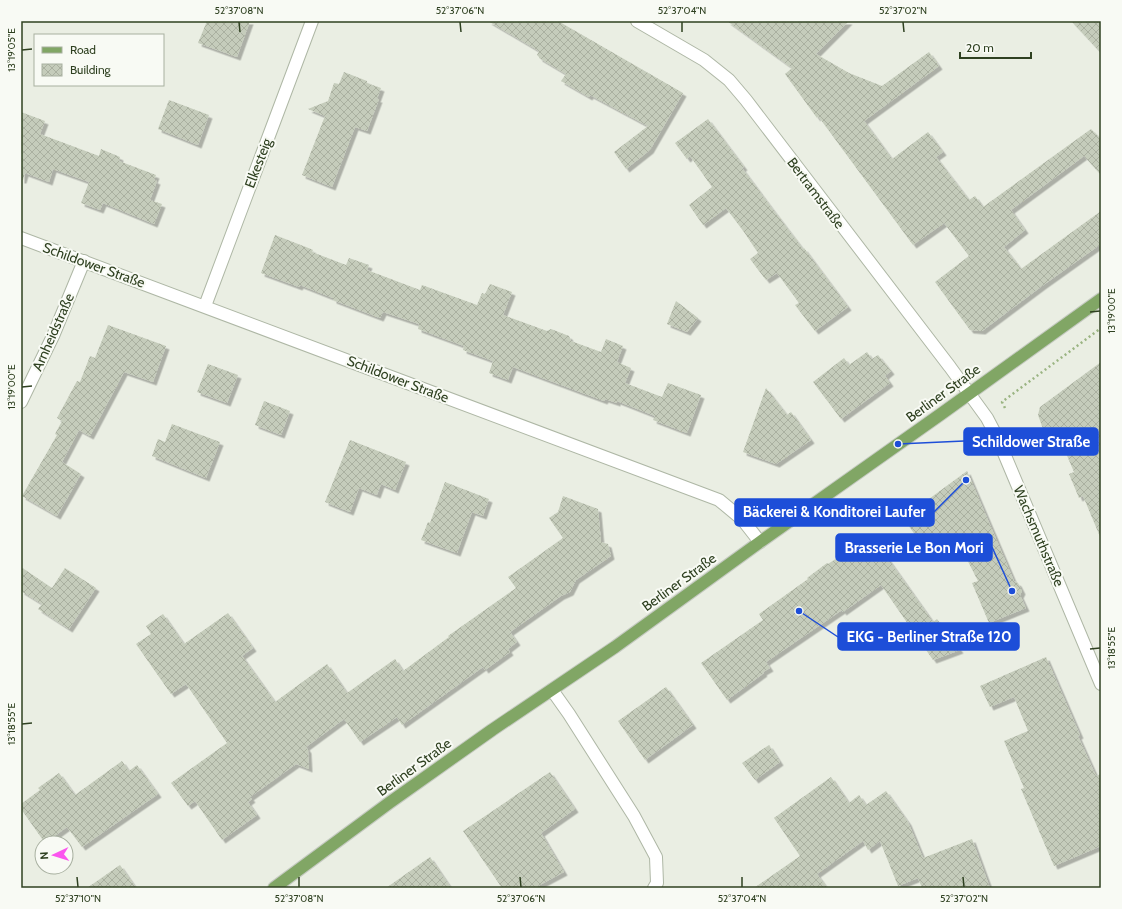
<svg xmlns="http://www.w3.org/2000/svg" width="1122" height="909" viewBox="0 0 1122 909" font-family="Cabin,sans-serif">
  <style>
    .building { fill: url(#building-cross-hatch); filter: url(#shadow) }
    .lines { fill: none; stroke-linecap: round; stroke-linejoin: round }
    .service-casing { stroke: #aeb7a5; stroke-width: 14 }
    .minor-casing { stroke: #aeb7a5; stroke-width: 14 }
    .primary-casing { stroke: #c5cac1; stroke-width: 14 }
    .path { stroke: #9ab482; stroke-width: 2.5; stroke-dasharray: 2 3; stroke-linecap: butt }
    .service { stroke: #fff; stroke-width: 12 }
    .minor { stroke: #fff; stroke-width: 12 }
    .primary { stroke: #81a665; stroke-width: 12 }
    .ticks { fill: none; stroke: #2f4121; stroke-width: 1.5 }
    .labels { text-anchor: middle; stroke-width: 4; stroke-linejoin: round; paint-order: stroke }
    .street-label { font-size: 14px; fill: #2f4121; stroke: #f8faf4 }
    .leader { fill: none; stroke: #1d4ed8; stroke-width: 1.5 }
    .callout-dot { fill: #1d4ed8; stroke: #f8faf4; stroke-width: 1.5 }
    .callout { fill: #1d4ed8; stroke: #1d4ed8; stroke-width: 1.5 }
    .callout-label { font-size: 15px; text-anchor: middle; font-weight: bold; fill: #fff }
    .neatline { fill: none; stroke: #2f4121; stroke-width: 1.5 }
    .ticks-label { font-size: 10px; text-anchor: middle; fill: #2f4121 }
  </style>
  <defs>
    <pattern id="building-cross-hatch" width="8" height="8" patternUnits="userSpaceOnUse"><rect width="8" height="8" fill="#c5ccbb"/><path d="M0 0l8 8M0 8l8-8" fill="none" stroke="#aab0a0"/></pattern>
    <filter id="shadow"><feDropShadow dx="3.5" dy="3.5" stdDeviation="0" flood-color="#0004"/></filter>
  </defs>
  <rect width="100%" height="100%" fill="#eaeee3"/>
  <g class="building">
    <polygon points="207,21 250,21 237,57 198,43"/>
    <polygon points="488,21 558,21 683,93 650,150 626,169 614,152 648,126 590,95 589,97 561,81 566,74 539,58 539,57 537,55 539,51"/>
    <polygon points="727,21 849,21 816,54 849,73 882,86 929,52 939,66 864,121 892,159 928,132 943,152 936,157 969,200 975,196 983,207 1091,129 1101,139 1101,175 1084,156 1011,210 1025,230 1004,247 1021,269 1101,211 1101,244 1042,286 982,331 970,330 935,282 969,256 944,223 913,245 818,116 817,118 785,74 792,68"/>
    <polygon points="1071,21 1101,21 1101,53"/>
    <polygon points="344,72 367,81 367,83 381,88 377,99 379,99 367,131 355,127 332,187 302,175 325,116 308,109 328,101 334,83 339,84"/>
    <polygon points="169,100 209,115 198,145 158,129"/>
    <polygon points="21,112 45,121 40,134 99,156 101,149 120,157 119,161 156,175 154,180 157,181 150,200 162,204 154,224 103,203 100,210 81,203 89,182 53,169 49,182 25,173 23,180 21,180"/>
    <polygon points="708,119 744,167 742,168 771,207 803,249 804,248 848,307 815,331 795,305 799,303 777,273 766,280 750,259 758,253 744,232 726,208 703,225 689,205 712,187 690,156 687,159 675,143"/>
    <polygon points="275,235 311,249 313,250 312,252 346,265 349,258 369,265 367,270 420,290 422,285 477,305 482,293 485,294 490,284 512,292 503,315 547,331 551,329 569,336 571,341 601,352 606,339 623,346 617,362 631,368 625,383 662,397 668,383 701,395 687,433 653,420 655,416 617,401 617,403 605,399 604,401 513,367 508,380 489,373 493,361 463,350 464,346 418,329 419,324 383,312 380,318 333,300 333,298 300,285 299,287 261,273"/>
    <polygon points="676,301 698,318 687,332 667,324"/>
    <polygon points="108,325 166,346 153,382 124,372 90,436 79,430 62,462 81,474 57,516 22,496 57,435 55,434 62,421 57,418 77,381 80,382 90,356 95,358"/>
    <polygon points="867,352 872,359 878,355 891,371 885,376 890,383 841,419 813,382 844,358 849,365"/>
    <polygon points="1101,362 1101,539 1083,496 1079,498 1069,474 1074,472 1062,444 1047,440 1038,415 1040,407"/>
    <polygon points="208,364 238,375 227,403 197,392"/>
    <polygon points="766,388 787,415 791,412 811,440 776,464 743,452"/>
    <polygon points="264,401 290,411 281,435 255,425"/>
    <polygon points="172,424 220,442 206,478 152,456 158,439 165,442"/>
    <polygon points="350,440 406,462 395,490 381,484 377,495 359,488 350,512 325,502"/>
    <polygon points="967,471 1014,581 1018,583 1022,591 1020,595 1026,608 989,623 972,583 978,581 961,548 937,553 931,557 903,518"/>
    <polygon points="445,482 489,499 483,516 472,512 457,553 421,540 428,522 430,523"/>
    <polygon points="563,496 598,509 601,542 608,544 611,556 576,580 570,592 561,596 510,632 517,642 508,649 510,652 485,670 483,667 402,725 397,717 360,742 344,719 306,747 308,750 309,769 296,764 250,797 252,799 248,802 257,815 222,840 195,801 188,806 171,783 227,743 186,684 171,694 136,644 151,634 146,626 163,614 184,644 228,613 253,648 242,656 275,702 327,664 347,693 395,659 403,671 449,637 448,636 516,588 508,577 563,538 549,518 558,512"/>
    <polygon points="872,536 933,622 937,619 960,650 933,660 881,585 843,612 842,610 766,662 770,668 763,672 764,673 727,700 701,663 763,620 759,614 808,579 807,578 827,563 828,564 843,554 844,556"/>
    <polygon points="21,567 52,588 65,568 96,588 69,629 38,609 42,604 21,591"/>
    <polygon points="1046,657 1080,735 1078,736 1096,776 1101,774 1101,846 1054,866 1021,789 1024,788 1004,741 1028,731 1014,697 990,707 980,686"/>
    <polygon points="666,687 693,725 645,760 618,721"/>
    <polygon points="769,745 780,762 755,780 742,763"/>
    <polygon points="122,761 129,771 137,765 158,794 82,847 67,827 45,843 21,809 21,804 40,790 38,788 59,773 75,795"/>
    <polygon points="550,772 575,809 541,833 564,872 534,888 502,888 463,831"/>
    <polygon points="831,777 849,803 859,795 866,805 886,791 908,822 923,858 972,839 990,888 922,888 918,878 898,886 880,841 868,850 863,841 817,874 827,888 754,888 800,856 774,818"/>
    <polygon points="430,857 451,888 386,888"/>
    <polygon points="120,865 136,888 87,888"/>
  </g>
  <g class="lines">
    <g class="service-casing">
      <polyline id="service" points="552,690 569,714 634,816 656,857 657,883 654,888"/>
    </g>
    <g class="minor-casing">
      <g id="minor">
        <polyline points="637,21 704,60 729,80 746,100 950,367 987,418 998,439 1101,684"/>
        <polyline points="21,238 719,500 742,519 760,542"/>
        <polyline points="205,306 312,21"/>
        <polyline points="21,402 53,336 84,261"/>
      </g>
    </g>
    <g class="primary-casing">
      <polyline id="primary" points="274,888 389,803 492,730 615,647 760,542 941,414 1101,299"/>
    </g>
    <polyline class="path" points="1005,408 1002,402 1101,328"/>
    <use href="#service" class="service"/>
    <use href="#minor" class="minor"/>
    <use href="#primary" class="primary"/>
  </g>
  <path class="ticks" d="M239,22l1,10M460,22l1,10M682,22v10M903,22l1,10M22,50l10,-1M1090,312l10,-1M22,387l10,-1M1090,649l10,-1M22,724l10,-1M77,877l1,10M299,877v10M520,877l1,10M742,877v10M963,877l1,10"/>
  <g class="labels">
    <g class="street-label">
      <text transform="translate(258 163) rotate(-69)" y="5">Elkesteig</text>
      <text transform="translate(816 193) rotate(53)" y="5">Bertramstraße</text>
      <text transform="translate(94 265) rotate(20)" y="5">Schildower Straße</text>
      <text transform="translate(53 332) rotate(-66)" y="5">Arnheidstraße</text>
      <text transform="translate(398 379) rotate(21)" y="5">Schildower Straße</text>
      <text transform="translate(943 393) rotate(-36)" y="5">Berliner Straße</text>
      <text transform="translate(1039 536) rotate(67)" y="5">Wachsmuthstraße</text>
      <text transform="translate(679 582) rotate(-36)" y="5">Berliner Straße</text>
      <text transform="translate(414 767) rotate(-36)" y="5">Berliner Straße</text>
    </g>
  </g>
  <path class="leader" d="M898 444L964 441M966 480L934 512M1012 591L992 547M799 611L838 637"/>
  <g class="callout-dot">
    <circle cx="898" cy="444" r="4"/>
    <circle cx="966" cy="480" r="4"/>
    <circle cx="1012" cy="591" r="4"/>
    <circle cx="799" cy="611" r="4"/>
  </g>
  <g class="callout">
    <rect x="964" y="428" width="134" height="27" rx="4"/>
    <rect x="735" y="499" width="199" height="27" rx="4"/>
    <rect x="836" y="534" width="156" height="27" rx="4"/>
    <rect x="838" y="623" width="181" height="27" rx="4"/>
  </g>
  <g class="callout-label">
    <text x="1031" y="447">Schildower Straße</text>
    <text x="834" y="517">Bäckerei &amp; Konditorei Laufer</text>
    <text x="914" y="553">Brasserie Le Bon Mori</text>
    <text x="929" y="642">EKG - Berliner Straße 120</text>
  </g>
  <rect width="1122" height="909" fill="none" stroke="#f8faf4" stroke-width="44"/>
  <rect x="34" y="34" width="130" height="52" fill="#f8faf4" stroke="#a8b0a0"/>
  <rect x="42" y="47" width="20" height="6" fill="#81a665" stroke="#a8b0a0"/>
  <text x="70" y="54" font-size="12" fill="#2f4121">Road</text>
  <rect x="42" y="64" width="20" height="12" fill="url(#building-cross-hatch)" stroke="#a8b0a0"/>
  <text x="70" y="74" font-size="12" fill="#2f4121">Building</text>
  <g transform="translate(54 855) rotate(266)"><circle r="19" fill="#f8faf4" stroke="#a8b0a0"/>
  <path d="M0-3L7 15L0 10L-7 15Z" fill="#fb55ee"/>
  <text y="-6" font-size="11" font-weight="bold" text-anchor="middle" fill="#2f4121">N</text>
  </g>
  <path d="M960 52v6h71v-6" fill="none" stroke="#2f4121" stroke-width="2"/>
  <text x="966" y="52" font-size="12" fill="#2f4121" stroke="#f8faf4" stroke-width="3" paint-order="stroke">20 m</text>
  <rect x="22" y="22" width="1078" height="865" class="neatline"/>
  <g class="ticks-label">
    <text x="239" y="14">52°37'08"N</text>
    <text x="460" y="14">52°37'06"N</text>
    <text x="682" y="14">52°37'04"N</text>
    <text x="903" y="14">52°37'02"N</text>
    <text transform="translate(11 50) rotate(-90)" y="4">13°19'05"E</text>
    <text transform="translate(1111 311) rotate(-90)" y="4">13°19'00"E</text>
    <text transform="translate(11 387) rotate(-90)" y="4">13°19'00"E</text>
    <text transform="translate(1111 648) rotate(-90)" y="4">13°18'55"E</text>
    <text transform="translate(11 724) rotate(-90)" y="4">13°18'55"E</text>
    <text x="78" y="902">52°37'10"N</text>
    <text x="299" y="902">52°37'08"N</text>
    <text x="521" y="902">52°37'06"N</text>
    <text x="742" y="902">52°37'04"N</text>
    <text x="964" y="902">52°37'02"N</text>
  </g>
</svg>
